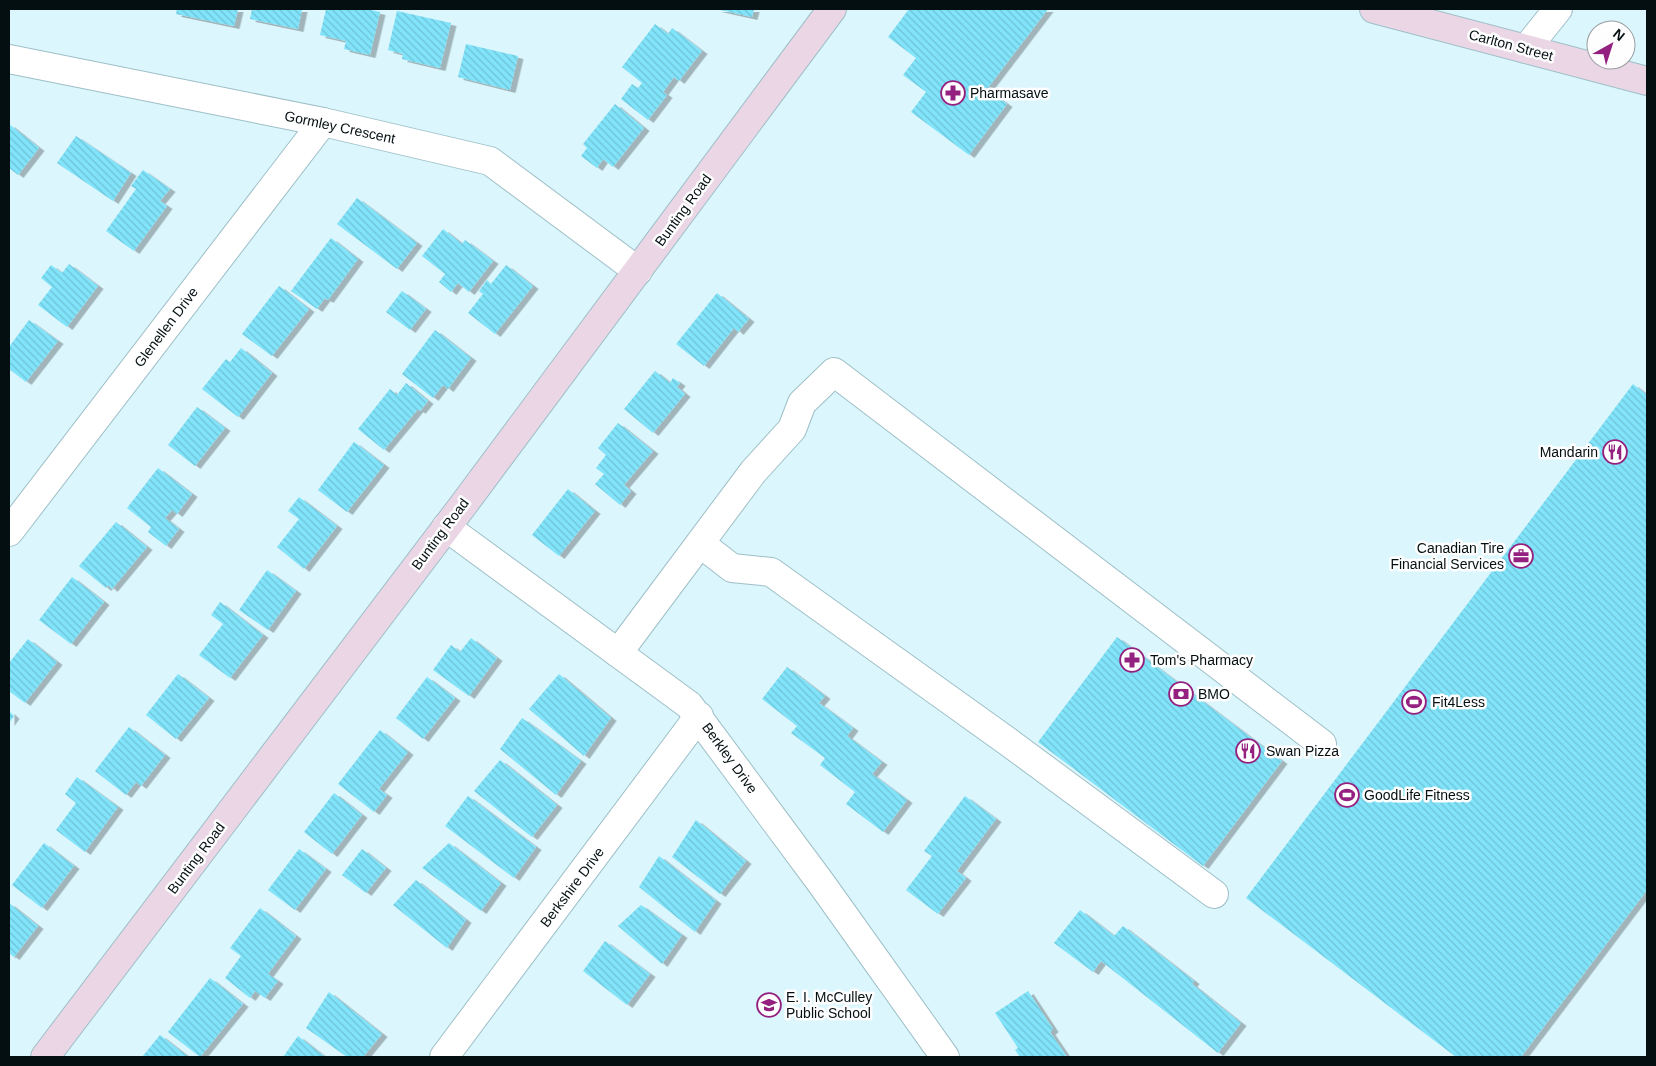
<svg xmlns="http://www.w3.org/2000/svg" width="1656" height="1066" viewBox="0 0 1656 1066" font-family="Helvetica,sans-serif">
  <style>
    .building { fill: url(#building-back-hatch); filter: url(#shadow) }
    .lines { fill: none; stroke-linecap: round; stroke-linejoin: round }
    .minor-casing { stroke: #9ebfc7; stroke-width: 30 }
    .secondary-casing { stroke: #9ebfc7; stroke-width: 30 }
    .minor { stroke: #fff; stroke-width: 28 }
    .secondary { stroke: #ebd6e6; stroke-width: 28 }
    .labels { text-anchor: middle; stroke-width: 5; stroke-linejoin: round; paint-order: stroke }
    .street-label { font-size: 14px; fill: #040f12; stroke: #fefefe }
    .poi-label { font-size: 14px; fill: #040f12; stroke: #fefefe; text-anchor: start }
  </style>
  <defs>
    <pattern id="building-back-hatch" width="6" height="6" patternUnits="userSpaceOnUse" patternTransform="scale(1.25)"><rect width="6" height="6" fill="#81e4fa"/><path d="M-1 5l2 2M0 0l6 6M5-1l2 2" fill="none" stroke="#6ec2d5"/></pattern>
    <filter id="shadow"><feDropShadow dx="5.5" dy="3" stdDeviation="0" flood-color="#0004"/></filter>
  </defs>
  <rect width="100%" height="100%" fill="#dbf6fd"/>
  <g class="building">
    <polygon points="177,9 238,9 234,26 176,14"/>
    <polygon points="252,9 302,9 298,29 250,19"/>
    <polygon points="326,9 366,9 380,12 370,55 344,49 346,41 320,35"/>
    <polygon points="716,9 754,9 752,17"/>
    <polygon points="909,9 1048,9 987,89 1007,104 969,155 911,112 926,92 903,75 916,58 888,37"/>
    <polygon points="397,11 451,23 440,68 402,59 403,54 388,50"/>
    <polygon points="655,24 668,34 672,28 702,51 679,81 674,77 663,92 667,95 648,120 621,99 632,84 638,88 642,83 622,67"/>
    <polygon points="466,44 518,56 510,90 458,77"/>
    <polygon points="615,104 644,128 613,167 603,159 597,168 581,156 587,148 583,144"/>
    <polygon points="9,124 39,148 18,175 9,168"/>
    <polygon points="76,136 131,173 113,201 57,163"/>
    <polygon points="143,170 170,189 160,201 167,206 134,251 106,231 136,189 131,186"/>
    <polygon points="357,198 417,243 397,269 337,224"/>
    <polygon points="443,229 462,244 465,240 493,261 469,292 458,283 451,292 439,282 445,274 422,256"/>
    <polygon points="331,238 358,259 328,300 325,298 317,309 291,291"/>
    <polygon points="69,264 98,286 67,327 38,305 52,287 41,278 51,265 62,273"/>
    <polygon points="506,265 533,286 495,334 468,313 483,294 479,291 487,280 491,284"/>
    <polygon points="279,286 309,309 272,356 242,334"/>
    <polygon points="402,291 426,309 410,330 386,312"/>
    <polygon points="717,293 749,319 738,332 734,328 704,366 676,344"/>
    <polygon points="29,320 58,341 26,382 9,369 9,347"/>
    <polygon points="435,330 471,358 448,389 443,385 433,398 402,374"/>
    <polygon points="241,348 272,373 238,417 202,389 226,359 230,362"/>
    <polygon points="655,371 670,383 673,378 680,383 677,387 685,394 653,433 624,409"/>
    <polygon points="406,383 428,401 420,411 418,409 384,450 358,429 390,389 397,395"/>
    <polygon points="1633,384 1647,395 1647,890 1521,1057 1456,1057 1246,898"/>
    <polygon points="197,407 225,428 195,466 168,445"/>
    <polygon points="618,423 653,451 624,485 631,491 620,505 595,484 604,474 596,468 606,455 598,448"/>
    <polygon points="354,442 384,465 347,512 318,490"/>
    <polygon points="158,468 192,494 177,514 172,510 165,518 179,529 166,546 148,532 151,527 127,508"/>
    <polygon points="568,489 595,511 559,556 532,535"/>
    <polygon points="299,497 337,526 304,569 277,547 299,519 288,511"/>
    <polygon points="116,522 147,547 112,589 108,585 106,588 79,566"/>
    <polygon points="267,570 296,591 268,630 239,610"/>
    <polygon points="72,577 104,602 71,644 39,620"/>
    <polygon points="220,602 263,635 230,678 199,655 223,624 211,615"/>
    <polygon points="1117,637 1282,761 1203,866 1038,742"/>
    <polygon points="471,638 497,658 469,696 433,670 451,645 460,652"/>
    <polygon points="28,639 57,662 25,703 9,691 9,663"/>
    <polygon points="787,667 825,696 819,703 853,728 847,736 882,762 872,774 907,800 883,832 846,804 855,792 820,765 825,758 791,733 797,726 762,699"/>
    <polygon points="178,674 209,698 176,739 146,715"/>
    <polygon points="559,674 611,718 584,756 529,709"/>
    <polygon points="427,677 455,698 423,739 396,718"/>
    <polygon points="9,711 14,716 9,723"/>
    <polygon points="522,718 581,761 556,795 500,749"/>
    <polygon points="129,727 165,755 141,786 136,782 126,795 95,771"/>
    <polygon points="380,730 408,752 379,789 387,795 374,812 338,784"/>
    <polygon points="500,760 557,805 532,837 474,791"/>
    <polygon points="77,777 118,807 85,852 56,830 76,803 65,794"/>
    <polygon points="334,793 362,815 332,854 304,832"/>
    <polygon points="468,796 536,847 514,878 445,826"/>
    <polygon points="965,796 996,819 957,871 966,878 938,914 906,890 932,856 924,851"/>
    <polygon points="696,820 746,861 720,894 672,857"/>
    <polygon points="44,843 74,866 42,908 12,885"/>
    <polygon points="449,843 501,883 481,911 422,868"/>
    <polygon points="299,849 326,869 295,910 268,890"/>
    <polygon points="362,849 386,868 366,893 342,875"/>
    <polygon points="659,856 716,901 695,932 639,887"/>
    <polygon points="416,880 466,920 447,948 393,905"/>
    <polygon points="9,903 38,926 14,957 10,954 9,956"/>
    <polygon points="641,905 682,935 662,964 618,926"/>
    <polygon points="260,908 296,936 268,974 278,981 265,998 255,991 250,998 225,978 241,956 230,948"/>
    <polygon points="1080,910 1114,936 1123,926 1194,981 1192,984 1241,1023 1218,1053 1101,961 1093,972 1054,943"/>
    <polygon points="605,941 650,974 627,1005 583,971"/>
    <polygon points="210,978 243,1004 200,1057 168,1032"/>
    <polygon points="1028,991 1053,1029 1050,1032 1067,1057 1020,1057 1015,1050 1018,1048 995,1013"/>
    <polygon points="329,992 382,1034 363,1057 347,1057 306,1028"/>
    <polygon points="160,1035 187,1056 185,1057 142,1057"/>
    <polygon points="298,1036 325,1057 283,1057"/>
  </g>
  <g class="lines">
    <g class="minor-casing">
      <g id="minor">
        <polyline points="1526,49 1558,9"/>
        <polyline points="9,59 323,122 490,161 638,271"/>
        <polyline points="446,527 689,705 821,883 945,1057"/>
        <polyline points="9,532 323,122"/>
        <polyline points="701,544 732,568 771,572 1007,741 1214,894"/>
        <polyline points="618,653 753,472 792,429 802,403 834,372 1322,744"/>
        <polyline points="444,1057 699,716"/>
      </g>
    </g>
    <g class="secondary-casing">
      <g id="secondary">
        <polyline points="1374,9 1647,81"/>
        <polyline points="45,1057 464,504 832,9"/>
      </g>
    </g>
    <use href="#minor" class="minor"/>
    <use href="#secondary" class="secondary"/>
  </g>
  <defs>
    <g id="pharmacy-ring" transform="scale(1.25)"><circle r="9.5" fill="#fefefe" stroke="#94207f" stroke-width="1.5"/><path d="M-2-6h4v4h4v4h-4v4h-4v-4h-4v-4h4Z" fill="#94207f"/></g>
    <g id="restaurant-ring" transform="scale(1.25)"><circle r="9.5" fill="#fefefe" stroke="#94207f" stroke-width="1.5"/><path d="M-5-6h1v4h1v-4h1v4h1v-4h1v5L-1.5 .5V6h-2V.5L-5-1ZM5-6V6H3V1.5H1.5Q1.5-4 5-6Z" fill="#94207f"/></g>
    <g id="office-ring" transform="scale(1.25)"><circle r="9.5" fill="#fefefe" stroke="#94207f" stroke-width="1.5"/><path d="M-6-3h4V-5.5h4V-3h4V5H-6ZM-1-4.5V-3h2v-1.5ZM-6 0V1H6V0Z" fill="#94207f"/></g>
    <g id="bank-ring" transform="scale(1.25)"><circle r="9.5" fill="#fefefe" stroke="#94207f" stroke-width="1.5"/><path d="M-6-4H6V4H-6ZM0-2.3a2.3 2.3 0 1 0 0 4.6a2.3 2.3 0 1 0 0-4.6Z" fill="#94207f"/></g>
    <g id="stadium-ring" transform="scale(1.25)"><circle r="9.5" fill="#fefefe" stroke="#94207f" stroke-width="1.5"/><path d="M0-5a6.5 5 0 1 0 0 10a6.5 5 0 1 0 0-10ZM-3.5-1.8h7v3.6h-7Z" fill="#94207f"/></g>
    <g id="school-ring" transform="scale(1.25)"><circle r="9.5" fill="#fefefe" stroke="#94207f" stroke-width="1.5"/><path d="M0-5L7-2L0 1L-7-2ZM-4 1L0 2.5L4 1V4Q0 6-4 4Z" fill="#94207f"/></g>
  </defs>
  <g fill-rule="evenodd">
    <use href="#pharmacy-ring" x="953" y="93"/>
    <use href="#restaurant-ring" x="1615" y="452"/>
    <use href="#office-ring" x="1521" y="556"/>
    <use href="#pharmacy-ring" x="1132" y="660"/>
    <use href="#bank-ring" x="1181" y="694"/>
    <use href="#stadium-ring" x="1414" y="702"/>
    <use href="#restaurant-ring" x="1248" y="751"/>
    <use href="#stadium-ring" x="1347" y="795"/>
    <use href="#school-ring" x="769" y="1005"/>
  </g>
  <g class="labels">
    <g class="street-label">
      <text transform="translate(1511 45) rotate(15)" y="5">Carlton Street</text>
      <text transform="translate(340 127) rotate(12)" y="5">Gormley Crescent</text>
      <text transform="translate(683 210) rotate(-54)" y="5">Bunting Road</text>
      <text transform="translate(166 327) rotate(-53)" y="5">Glenellen Drive</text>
      <text transform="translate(440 534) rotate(-53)" y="5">Bunting Road</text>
      <text transform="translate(730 758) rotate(54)" y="5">Berkley Drive</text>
      <text transform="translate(196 858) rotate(-53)" y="5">Bunting Road</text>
      <text transform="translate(572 887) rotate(-53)" y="5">Berkshire Drive</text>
    </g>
    <g class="poi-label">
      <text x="970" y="98">Pharmasave</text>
      <text x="1598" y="457" text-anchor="end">Mandarin</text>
      <text x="1504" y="553" text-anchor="end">Canadian Tire<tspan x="1504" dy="16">Financial Services</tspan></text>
      <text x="1150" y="665">Tom's Pharmacy</text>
      <text x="1198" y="699">BMO</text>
      <text x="1432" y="707">Fit4Less</text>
      <text x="1266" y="756">Swan Pizza</text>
      <text x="1364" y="800">GoodLife Fitness</text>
      <text x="786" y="1002">E. I. McCulley<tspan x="786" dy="16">Public School</tspan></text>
    </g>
  </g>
  <rect width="1656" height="1066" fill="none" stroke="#040f12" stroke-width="20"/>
  <g transform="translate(1611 45) rotate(39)"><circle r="24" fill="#fefefe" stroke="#9a9ea0"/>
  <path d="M0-4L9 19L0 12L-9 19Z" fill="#94207f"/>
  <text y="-8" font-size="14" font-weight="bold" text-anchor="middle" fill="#040f12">N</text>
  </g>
</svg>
